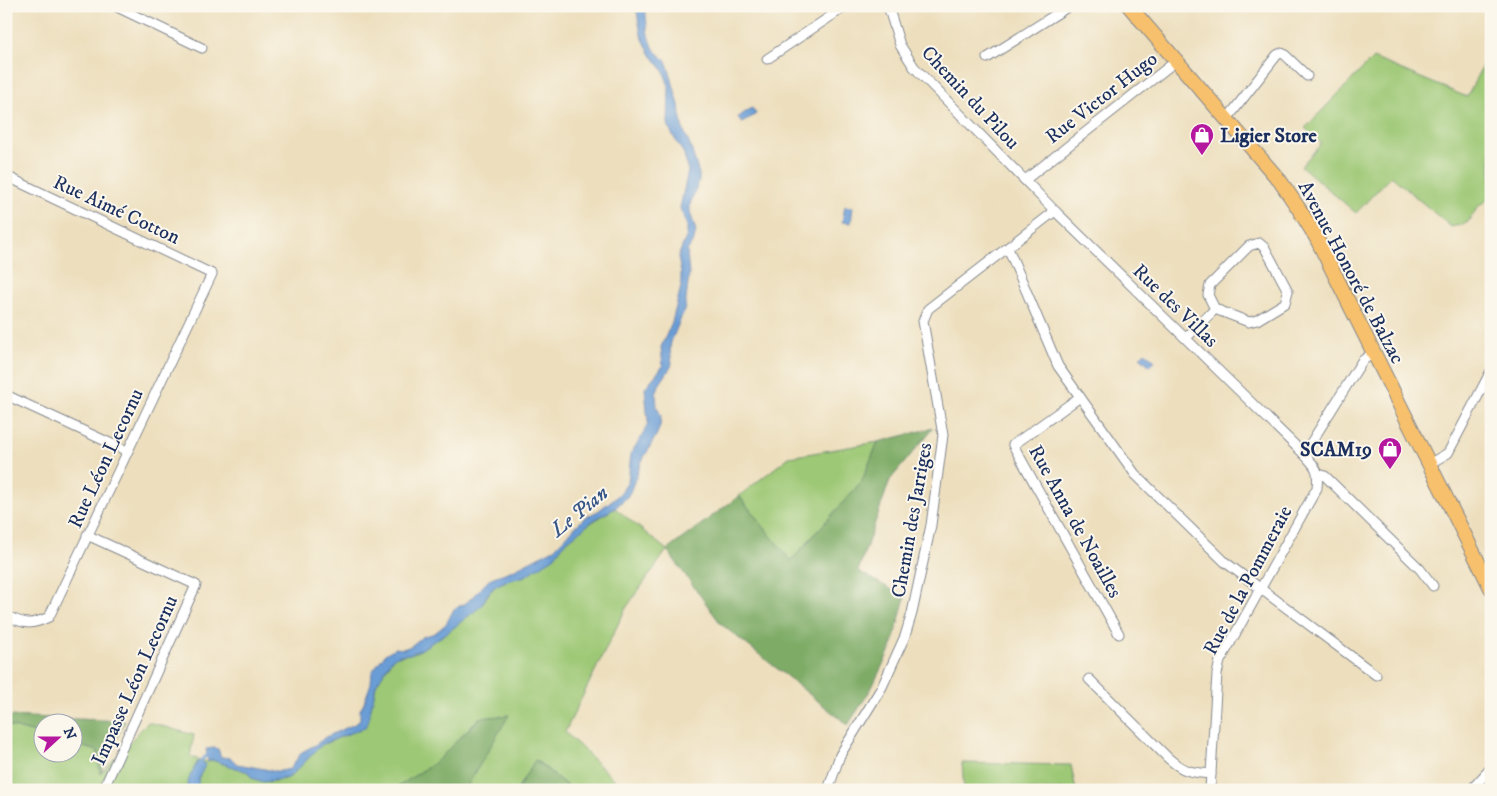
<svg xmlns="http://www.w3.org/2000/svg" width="1497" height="796" viewBox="0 0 1497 796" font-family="'IM FELL DW Pica',serif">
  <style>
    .green { fill: #9dc875; stroke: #5c7c6a }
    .forest { fill: #7eac66; stroke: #4c6e62 }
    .water { fill: #6a9dd5; stroke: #42669a }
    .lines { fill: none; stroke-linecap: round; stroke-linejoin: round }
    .stream { stroke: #6a9dd5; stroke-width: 3 }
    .street-casing { stroke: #84878e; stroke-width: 11 }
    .primary-casing { stroke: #84878e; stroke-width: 16 }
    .street { stroke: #fff; stroke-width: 9 }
    .primary { stroke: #f7c06c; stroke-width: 14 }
    .labels { text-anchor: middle; stroke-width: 4; stroke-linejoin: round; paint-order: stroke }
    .street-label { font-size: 20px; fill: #1b2f5e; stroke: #fbf7ec }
    .poi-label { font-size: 20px; font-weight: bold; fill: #1b2f5e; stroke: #fbf7ec; text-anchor: start }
    .water-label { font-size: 21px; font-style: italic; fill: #375688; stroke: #fbf7ec }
  </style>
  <rect width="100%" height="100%" fill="#fbf7ec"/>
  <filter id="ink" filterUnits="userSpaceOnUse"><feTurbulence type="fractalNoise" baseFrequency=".02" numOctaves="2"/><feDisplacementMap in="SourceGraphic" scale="10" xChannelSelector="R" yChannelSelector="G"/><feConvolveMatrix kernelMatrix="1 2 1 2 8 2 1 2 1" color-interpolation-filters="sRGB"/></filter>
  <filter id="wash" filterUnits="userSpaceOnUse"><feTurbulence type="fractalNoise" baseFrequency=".0096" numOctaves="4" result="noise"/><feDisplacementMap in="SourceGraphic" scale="20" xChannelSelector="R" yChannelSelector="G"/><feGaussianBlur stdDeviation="1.12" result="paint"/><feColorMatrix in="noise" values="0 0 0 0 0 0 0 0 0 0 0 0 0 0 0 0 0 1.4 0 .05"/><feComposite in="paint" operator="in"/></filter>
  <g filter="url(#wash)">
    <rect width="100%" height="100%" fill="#eddfbe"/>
    <g class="green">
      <polygon points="1491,48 1491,197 1478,207 1467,223 1451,227 1391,176 1356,213 1301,166 1321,144 1305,128 1373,58 1467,97"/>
      <polygon points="878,442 862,481 791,561 739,496 789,457"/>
      <path d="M615,508l52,42 -41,58 -61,124 60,58h-53l-36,-30 -19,30h-52l43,-74 -29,2 -42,43 -44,29h-387v-65l36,10v19h30l1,-10 25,7 2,23 48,-52 46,13 -4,22 18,5 4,-2 37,12c8,14 27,10 41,5l28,-29 5,-4 38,-15 6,-5 9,-39 4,-8 8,-10 3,-7 3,-3 20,-4 6,-3 28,-18 33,-26 8,-13 8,-8 9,-4 19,-5 15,-10 12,-7 15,-18 16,-13z"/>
      <polygon points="962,763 1071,765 1076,790 964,790"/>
    </g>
    <g class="forest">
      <polygon points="933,428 890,480 858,571 905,597 892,646 871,689 848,725 721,624 667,550 739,496 791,561 862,481 878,442"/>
      <polygon points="509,715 465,790 393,790 437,761 480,718"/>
      <polygon points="6,716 125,721 100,774 98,751 73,744 72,724 42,724 42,735 6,725"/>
      <polygon points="535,760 572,790 517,790"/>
    </g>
    <g class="water">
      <polygon points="636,6 645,6 648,35 654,49 666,61 668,66 679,105 682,126 691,148 699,174 699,181 690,204 690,212 696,231 694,240 687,251 689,275 685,308 671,342 670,349 672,363 671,367 659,385 656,394 657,407 661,416 660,426 657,434 642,461 630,492 627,497 615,508 594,520 567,541 552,559 525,576 506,581 497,585 489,592 481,606 448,632 420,650 410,654 399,655 392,659 376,685 368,722 365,727 323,744 318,748 303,764 288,778 263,782 252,778 248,772 212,760 208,762 206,749 214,748 218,749 221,757 231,758 237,764 275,771 281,771 290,769 302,752 315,745 326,737 357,723 360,719 360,710 364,703 371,683 372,672 385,654 395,648 403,649 411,646 422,637 435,633 446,624 454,609 466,603 491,578 513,570 554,549 584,518 598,511 620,494 628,482 631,453 641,438 648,423 645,388 663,366 661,347 672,322 681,287 681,273 678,257 687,235 687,226 680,208 688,171 684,154 672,134 668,124 669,86 663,70 651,55 641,35"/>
      <polygon points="752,108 756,114 742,123 738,117"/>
      <polygon points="845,206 853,207 851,223 842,222"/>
      <polygon points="1145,352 1155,361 1150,366 1140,357"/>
      <polygon points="198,761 206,764 200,775 196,790 186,790 190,776"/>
    </g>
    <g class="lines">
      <polyline class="stream" points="199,765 203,758 210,754"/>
    </g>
  </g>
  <g filter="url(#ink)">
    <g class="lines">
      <g class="street-casing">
        <g id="street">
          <polyline points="115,6 202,48"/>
          <path d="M888,6l12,39 14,22 141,144 249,243c12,14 15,14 13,34l-97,173 -3,13 -7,116"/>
          <polyline points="987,58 1069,6"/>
          <polyline points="767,59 846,6"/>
          <polyline points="1227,119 1277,55 1281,53 1284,54 1307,76"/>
          <path d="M6,176l206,98 -163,343c-19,9 -24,7 -43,-1"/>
          <polyline points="1025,180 1176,61"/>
          <polygon points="1259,243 1265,248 1288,291 1285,303 1257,320 1249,322 1215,309 1208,295 1210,285 1249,246"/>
          <polyline points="1008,248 1058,366 1135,474 1225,562 1376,675"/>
          <polyline points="1186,338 1215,309"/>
          <polyline points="6,395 127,451"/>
          <polyline points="1080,397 1013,445 1119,634"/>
          <polyline points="1304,454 1362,361 1373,353"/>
          <polyline points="1429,464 1448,453 1491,371"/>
          <polyline points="1319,474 1325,476 1420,569 1433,586"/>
          <polyline points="87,535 196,585 103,790"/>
          <path d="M1089,679l79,79c16,14 22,14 43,16"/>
          <polyline points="828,790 840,755 882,687 905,636 912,613 931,525 943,435 923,321 928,309 1055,211"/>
          <polyline points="1471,790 1491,768"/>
        </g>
      </g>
      <g class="primary-casing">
        <polyline id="primary" points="1129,6 1280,181 1299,209 1316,237 1491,588"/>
      </g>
      <use href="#street" class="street"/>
      <use href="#primary" class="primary"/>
    </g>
  </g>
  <defs>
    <g id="shop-pin" transform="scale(1.25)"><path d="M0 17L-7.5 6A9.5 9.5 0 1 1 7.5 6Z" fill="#b5179e" stroke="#fbf7ec"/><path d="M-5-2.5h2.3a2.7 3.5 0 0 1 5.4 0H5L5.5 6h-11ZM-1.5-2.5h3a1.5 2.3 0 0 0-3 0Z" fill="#fff"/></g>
  </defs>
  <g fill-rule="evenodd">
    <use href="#shop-pin" x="1202" y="135"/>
    <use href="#shop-pin" x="1390" y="449"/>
  </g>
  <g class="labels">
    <g class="street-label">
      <text transform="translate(971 97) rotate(47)" y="7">Chemin du Pilou</text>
      <text transform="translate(1101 97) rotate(-38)" y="7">Rue Victor Hugo</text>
      <text transform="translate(117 209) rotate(25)" y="7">Rue Aimé Cotton</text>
      <text transform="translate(1352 272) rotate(62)" y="7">Avenue Honoré de Balzac</text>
      <text transform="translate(1176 305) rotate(44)" y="7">Rue des Villas</text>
      <text transform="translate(105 458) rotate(-65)" y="7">Rue Léon Lecornu</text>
      <text transform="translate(911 520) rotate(-80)" y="7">Chemin des Jarriges</text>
      <text transform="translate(1076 521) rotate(61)" y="7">Rue Anna de Noailles</text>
      <text transform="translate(1247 580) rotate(-62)" y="7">Rue de la Pommeraie</text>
      <text transform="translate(134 680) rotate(-66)" y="7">Impasse Léon Lecornu</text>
    </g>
    <g class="poi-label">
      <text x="1220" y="142">Ligier Store</text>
      <text x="1372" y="456" text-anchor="end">SCAM19</text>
    </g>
    <g class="water-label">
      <text transform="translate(579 511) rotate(-39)" y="7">Le Pian</text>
    </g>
  </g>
  <rect width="1497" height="796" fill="none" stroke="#fbf7ec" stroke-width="25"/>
  <g transform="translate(58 738) rotate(69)"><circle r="24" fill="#fbf7ec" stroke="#a1a7b3"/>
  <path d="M0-4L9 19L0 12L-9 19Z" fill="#b5179e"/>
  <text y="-8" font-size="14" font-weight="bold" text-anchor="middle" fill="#1b2f5e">N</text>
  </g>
</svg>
